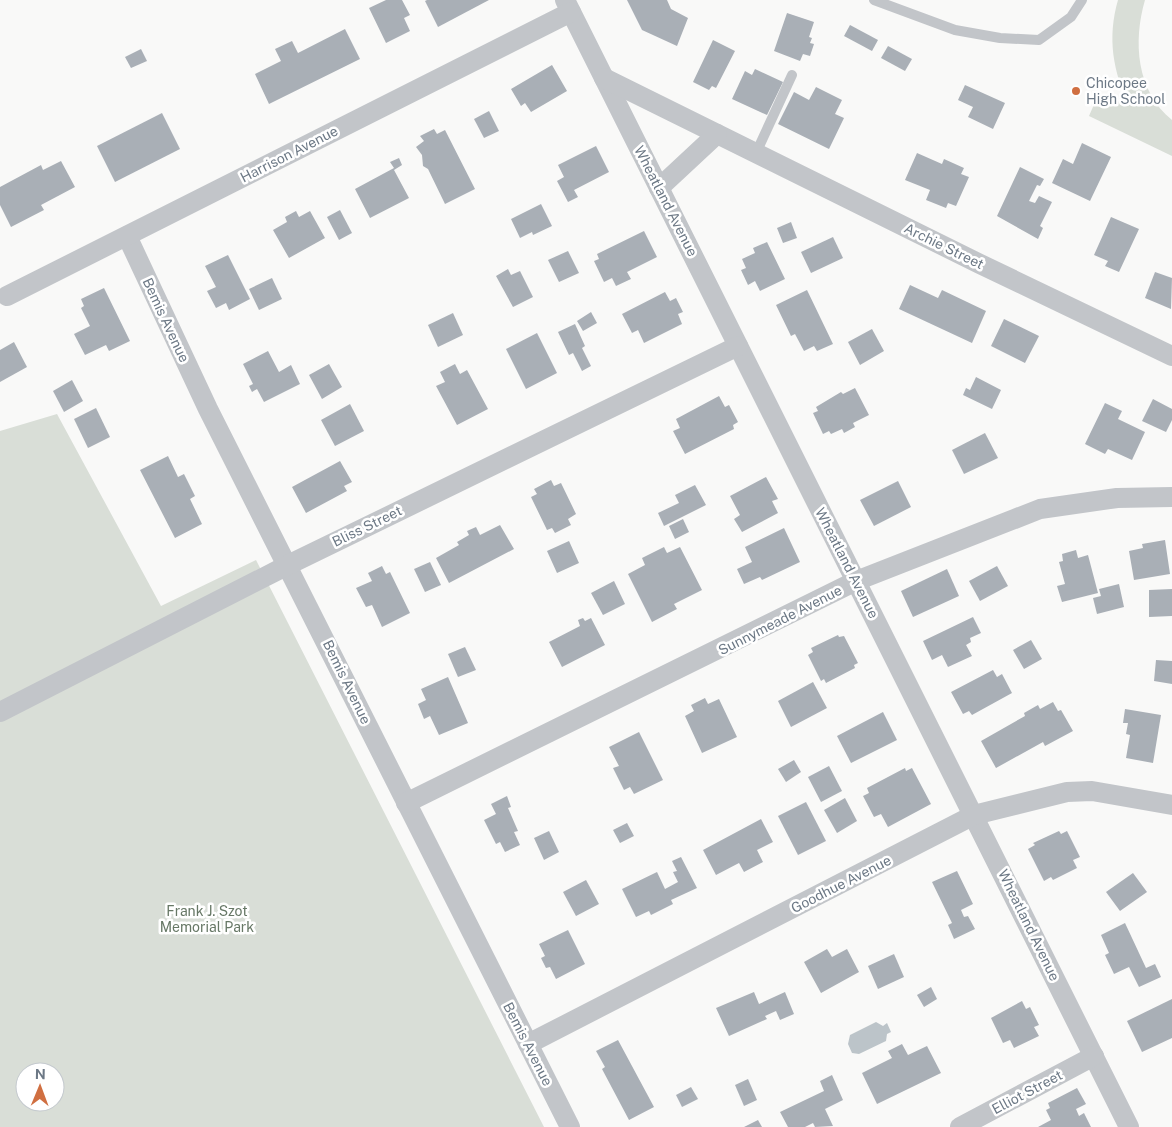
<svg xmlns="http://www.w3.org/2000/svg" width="1172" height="1127" viewBox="0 0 1172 1127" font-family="'Public Sans',sans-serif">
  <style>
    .green { fill: #d9ded7; fill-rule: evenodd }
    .water { fill: #bcc4c9 }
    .building { fill: #a9afb6 }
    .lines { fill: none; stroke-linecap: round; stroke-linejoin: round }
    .service { stroke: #c2c5c9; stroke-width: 10 }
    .minor { stroke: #c2c5c9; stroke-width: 20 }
    .poi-dot { fill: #d06f41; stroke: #fff; stroke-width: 2 }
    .labels { text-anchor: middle; stroke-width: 5; stroke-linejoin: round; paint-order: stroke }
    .poi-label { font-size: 14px; fill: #6c7885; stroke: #fff; text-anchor: start }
    .street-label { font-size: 14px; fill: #6c7885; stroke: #fff }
    .park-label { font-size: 14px; fill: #677866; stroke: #fff }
  </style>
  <rect width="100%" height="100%" fill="#f9f9f8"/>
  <g class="green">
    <path d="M1118,0h27c-12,41 -9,91 27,120v36l-83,-40 10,-23 30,13c-16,-35 -22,-68 -11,-106z"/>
    <path d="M57,414l104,192 95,-46 288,567h-544v-696zM25,1072h30v30h-30z"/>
  </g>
  <polygon class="water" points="876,1022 883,1026 887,1023 891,1032 887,1034 886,1041 859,1054 852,1053 848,1044 850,1035"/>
  <g class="building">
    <polygon points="386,0 402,0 410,15 404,18 410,31 386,43 369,8"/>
    <polygon points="427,0 489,0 438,27 425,1"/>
    <polygon points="627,0 667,0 671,9 688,18 677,46 642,30"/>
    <polygon points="787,13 814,22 809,37 812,38 810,43 814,44 810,56 803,54 800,61 774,51"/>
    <polygon points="850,25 878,40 872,51 844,36"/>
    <polygon points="345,29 360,59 269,104 255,74 281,61 275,49 292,41 298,53"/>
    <polygon points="713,40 735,51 716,88 712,86 709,90 693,82"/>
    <polygon points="888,46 912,59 905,71 881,58"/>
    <polygon points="141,49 147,61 131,68 125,57"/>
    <polygon points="552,65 567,91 531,112 525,103 521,106 511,89"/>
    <polygon points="755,69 783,82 767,115 732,99 745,71 752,75"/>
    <polygon points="965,85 1005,103 993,129 968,117 973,107 958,100"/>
    <polygon points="816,87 842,100 835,114 844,118 829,149 778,124 794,92 809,100"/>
    <polygon points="489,111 499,131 484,138 474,119"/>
    <polygon points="162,113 180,149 115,182 97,146"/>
    <polygon points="434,129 437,134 445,130 475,189 445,204 428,169 423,166 422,155 416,147 424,141 420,136"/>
    <polygon points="1082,143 1111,157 1090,201 1052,183 1063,159 1073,164"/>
    <polygon points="596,146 609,172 574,190 578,197 568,202 557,181 564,177 558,165"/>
    <polygon points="917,153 942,164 944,159 964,168 961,174 969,177 956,206 948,203 946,208 926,200 930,190 905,180"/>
    <polygon points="399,158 402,165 394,170 409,198 370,218 355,189 394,168 390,162"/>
    <polygon points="61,161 75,187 41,205 44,210 11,227 0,205 0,187 41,165 43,170"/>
    <polygon points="1020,167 1044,179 1040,186 1037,185 1029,201 1035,203 1039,196 1052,202 1040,226 1043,228 1038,239 997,216"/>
    <polygon points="541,204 552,226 533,235 532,232 520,238 511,219"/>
    <polygon points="340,210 352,233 339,240 327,217"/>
    <polygon points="296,211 299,217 310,211 325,238 289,258 273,230 287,222 285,217"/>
    <polygon points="1111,217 1139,229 1119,272 1105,266 1108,261 1094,255"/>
    <polygon points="791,222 797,238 783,243 777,228"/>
    <polygon points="644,231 657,257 627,272 631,279 616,286 612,278 604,282 594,261 599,259 597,254"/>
    <polygon points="833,237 843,258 811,273 801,252"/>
    <polygon points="767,242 785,279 760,291 755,281 748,285 741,270 746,268 742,259 755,253 753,248"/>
    <polygon points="568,251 579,273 559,282 548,260"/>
    <polygon points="228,255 250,299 229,310 226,303 216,308 207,291 216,287 205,266"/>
    <polygon points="508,269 511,275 520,271 533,297 513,307 496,276"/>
    <polygon points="1155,272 1172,278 1171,309 1145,298"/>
    <polygon points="272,278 282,299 259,310 249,289"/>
    <polygon points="910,285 938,298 942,290 986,311 972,343 899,309"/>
    <polygon points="104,288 130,341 109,351 106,345 85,355 74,334 90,326 81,308 84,306 81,299"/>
    <polygon points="807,290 833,344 817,351 814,346 804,351 795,334 791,336 776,305"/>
    <polygon points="665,292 670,301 676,298 683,312 678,314 682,324 644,343 638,330 632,333 622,314"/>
    <polygon points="591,312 597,323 583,331 577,321"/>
    <polygon points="453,313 463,335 438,347 428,325"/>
    <polygon points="1004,319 1039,336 1025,363 991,346"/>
    <polygon points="575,324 585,346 582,348 591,366 582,371 573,353 569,355 558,332"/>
    <polygon points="872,329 884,351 860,365 848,342"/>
    <polygon points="537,333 557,373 526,389 506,349"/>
    <polygon points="14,342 27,367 0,382 0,350"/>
    <polygon points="268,351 279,372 291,365 300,384 264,402 257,389 252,392 249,386 253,384 243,364"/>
    <polygon points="329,364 342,387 322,399 309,375"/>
    <polygon points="455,364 460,374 467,370 488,409 457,425 436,386 445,382 440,372"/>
    <polygon points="976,377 1001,390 992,409 963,395 966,388 970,390"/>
    <polygon points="72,380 83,401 64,412 53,391"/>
    <polygon points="855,388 869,415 853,423 855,427 844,433 842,429 831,434 829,431 823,434 813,413 818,411 816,407 841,392 843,394"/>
    <polygon points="719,396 725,407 729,405 738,422 733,425 734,429 685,454 673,431 680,428 676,419"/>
    <polygon points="1153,399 1172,409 1172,420 1166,432 1142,421"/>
    <polygon points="1105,403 1122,411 1118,419 1145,432 1132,460 1108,449 1105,454 1085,444"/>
    <polygon points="350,404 364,431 335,446 321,420"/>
    <polygon points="96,408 110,437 88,448 74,419"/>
    <polygon points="985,433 998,458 964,474 952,450"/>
    <polygon points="168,456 178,477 184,474 195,496 190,499 202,524 175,538 140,470"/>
    <polygon points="340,461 352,482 344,486 347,491 306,513 292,487"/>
    <polygon points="766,477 778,499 772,501 778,513 742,532 734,519 740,515 730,496"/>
    <polygon points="551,480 554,486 561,483 576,514 568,519 571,525 555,533 552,528 547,530 531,497 537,494 534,489"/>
    <polygon points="898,481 911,507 874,526 860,500"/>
    <polygon points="695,485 706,505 664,526 658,513 679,503 675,495"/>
    <polygon points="683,519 689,532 675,539 669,526"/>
    <polygon points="500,525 514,549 449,583 436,558 459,545 457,542 469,535 467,531 476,527 480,535"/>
    <polygon points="784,528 800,562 762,580 760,577 744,584 737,569 752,562 745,547"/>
    <polygon points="1165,540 1170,574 1134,580 1129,551 1143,548 1142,544"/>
    <polygon points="569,541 579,563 557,573 547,551"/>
    <polygon points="664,547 667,553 680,547 702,590 674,604 677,609 652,622 628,574 645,565 642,558"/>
    <polygon points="1076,550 1078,558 1088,555 1098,593 1062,602 1057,586 1065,584 1059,562 1063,561 1062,554"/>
    <polygon points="430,562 441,585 425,592 414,569"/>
    <polygon points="382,566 386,574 390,572 410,613 382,627 372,605 366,607 356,588 372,581 368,573"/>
    <polygon points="997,566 1008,586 980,601 969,581"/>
    <polygon points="947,569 959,596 913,617 901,591"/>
    <polygon points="614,581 625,604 603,615 591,593"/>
    <polygon points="1119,584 1124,607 1097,614 1093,598 1101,596 1099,589"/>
    <polygon points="1172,589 1172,616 1149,617 1149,590"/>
    <polygon points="973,617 981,633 970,638 971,642 966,645 972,656 948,667 942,655 932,660 923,641"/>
    <polygon points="583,618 585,621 591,618 605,645 562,667 549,642 580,626 578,620"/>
    <polygon points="838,635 839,637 844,636 858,663 854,665 855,668 826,683 824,679 821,681 808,655 813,652 811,648"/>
    <polygon points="1031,640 1042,659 1024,669 1013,650"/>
    <polygon points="465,647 476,670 458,677 448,654"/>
    <polygon points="1156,660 1172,661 1172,684 1154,681"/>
    <polygon points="993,670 997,677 1002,674 1012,693 972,715 969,711 963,714 951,692"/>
    <polygon points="448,677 468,723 439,735 430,716 424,719 418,704 426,700 421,689"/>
    <polygon points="813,682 827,708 791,727 778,701"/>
    <polygon points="705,698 708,704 719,699 737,737 702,753 685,716 694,711 691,705"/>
    <polygon points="1053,702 1058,711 1061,710 1073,731 1045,746 1043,742 996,768 981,741 1025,716 1024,713 1038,705 1040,709"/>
    <polygon points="1125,709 1161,715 1153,763 1126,758 1130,735 1126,734 1128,723 1123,723"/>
    <polygon points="883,712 897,740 851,763 837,736"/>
    <polygon points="639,732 663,780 634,794 630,787 624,790 613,768 619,766 609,747"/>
    <polygon points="794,760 801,772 786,782 778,769"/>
    <polygon points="829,766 842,791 821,802 808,777"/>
    <polygon points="905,768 906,771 912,768 931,804 888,827 881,814 874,817 863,796 869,793 867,788"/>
    <polygon points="507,796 511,807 508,808 518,831 514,832 520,845 505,852 500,842 496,844 484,820 496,814 491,804"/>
    <polygon points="845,798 857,821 837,833 824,810"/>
    <polygon points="806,802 826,841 798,855 778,816"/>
    <polygon points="761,819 773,842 757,850 763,862 744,872 739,863 716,875 703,850"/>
    <polygon points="627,823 634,836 620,843 613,830"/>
    <polygon points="549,831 559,852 544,860 534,838"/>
    <polygon points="1059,831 1061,834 1067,831 1080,857 1073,860 1077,868 1053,880 1051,877 1044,881 1028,849 1035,845 1033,843"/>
    <polygon points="681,857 697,888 671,900 673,904 651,915 649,911 636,917 622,889 657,872 665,889 678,882 673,872 677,871 672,861"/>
    <polygon points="957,871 973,904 961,910 964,917 968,916 975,929 954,939 948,925 952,923 932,882"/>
    <polygon points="1133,873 1147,892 1120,911 1106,892"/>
    <polygon points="586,880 599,904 576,916 563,892"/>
    <polygon points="1125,923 1146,968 1155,964 1161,977 1139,987 1129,967 1114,974 1105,955 1109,953 1101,935"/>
    <polygon points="568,930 585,964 556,979 550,967 546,968 541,958 545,956 539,944"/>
    <polygon points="827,949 832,957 847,949 859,972 821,993 804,962"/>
    <polygon points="894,954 904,977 878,989 868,966"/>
    <polygon points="931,987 937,999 924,1007 917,995"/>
    <polygon points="754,992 759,1004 785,992 794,1014 780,1020 776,1011 765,1016 767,1019 729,1036 716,1008"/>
    <polygon points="1172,999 1172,1038 1142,1052 1127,1021"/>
    <polygon points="1022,1001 1026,1009 1030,1007 1039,1025 1034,1027 1039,1036 1014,1048 1010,1040 1003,1043 991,1018"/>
    <polygon points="618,1040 654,1107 629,1120 602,1069 605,1067 596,1051"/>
    <polygon points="902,1044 908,1055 927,1046 941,1073 877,1104 862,1073 892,1058 888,1051"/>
    <polygon points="832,1075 843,1100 825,1109 833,1126 815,1127 813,1123 805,1127 788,1127 780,1112 824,1091 820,1081"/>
    <polygon points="748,1079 757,1100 744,1106 735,1085"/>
    <polygon points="691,1087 698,1099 682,1107 676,1095"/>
    <polygon points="1077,1088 1086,1104 1076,1109 1079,1116 1084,1113 1091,1127 1038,1127 1051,1120 1046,1110 1050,1108 1048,1103"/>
    <polygon points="758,1120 762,1127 744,1127"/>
  </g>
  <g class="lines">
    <g class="service">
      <polyline points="874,0 955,30 1000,38 1039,40 1071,17 1082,0"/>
      <polyline points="756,153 792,75"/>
    </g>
    <g class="minor">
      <polyline points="565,0 1129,1127"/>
      <polyline points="604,78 980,264 1172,356"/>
      <polyline points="659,188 717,134"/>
      <polyline points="127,236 208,409 570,1127"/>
      <polyline points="7,296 571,12"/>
      <polyline points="0,712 288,565 738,346"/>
      <polyline points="406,803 856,581 1040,509 1117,498 1172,497"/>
      <polyline points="528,1044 974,815 1067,792 1092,791 1172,805"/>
      <polyline points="960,1127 1094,1056"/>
    </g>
  </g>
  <circle class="poi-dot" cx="1076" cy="91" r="5"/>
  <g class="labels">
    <g class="poi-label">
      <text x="1086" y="88">Chicopee<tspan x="1086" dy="16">High School</tspan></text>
    </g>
    <g class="street-label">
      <text transform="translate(289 154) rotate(-27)" y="5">Harrison Avenue</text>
      <text transform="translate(666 201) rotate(63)" y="5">Wheatland Avenue</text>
      <text transform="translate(944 246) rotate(26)" y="5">Archie Street</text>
      <text transform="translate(166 320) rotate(65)" y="5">Bemis Avenue</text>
      <text transform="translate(367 526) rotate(-26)" y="5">Bliss Street</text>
      <text transform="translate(847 563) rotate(63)" y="5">Wheatland Avenue</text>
      <text transform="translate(780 620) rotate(-27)" y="5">Sunnymeade Avenue</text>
      <text transform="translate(347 682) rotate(64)" y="5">Bemis Avenue</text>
      <text transform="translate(841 884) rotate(-27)" y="5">Goodhue Avenue</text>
      <text transform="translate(1029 925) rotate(64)" y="5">Wheatland Avenue</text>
      <text transform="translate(528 1044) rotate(63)" y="5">Bemis Avenue</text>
      <text transform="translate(1027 1092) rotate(-28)" y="5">Elliot Street</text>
    </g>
    <g class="park-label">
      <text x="207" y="916">Frank J. Szot<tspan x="207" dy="16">Memorial Park</tspan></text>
    </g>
  </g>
  <g transform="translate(40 1087) rotate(1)"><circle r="24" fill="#ffffff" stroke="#c4c9ce"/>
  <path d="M0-4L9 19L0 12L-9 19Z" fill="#d06f41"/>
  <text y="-8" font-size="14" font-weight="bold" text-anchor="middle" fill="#6c7885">N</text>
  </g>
</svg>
